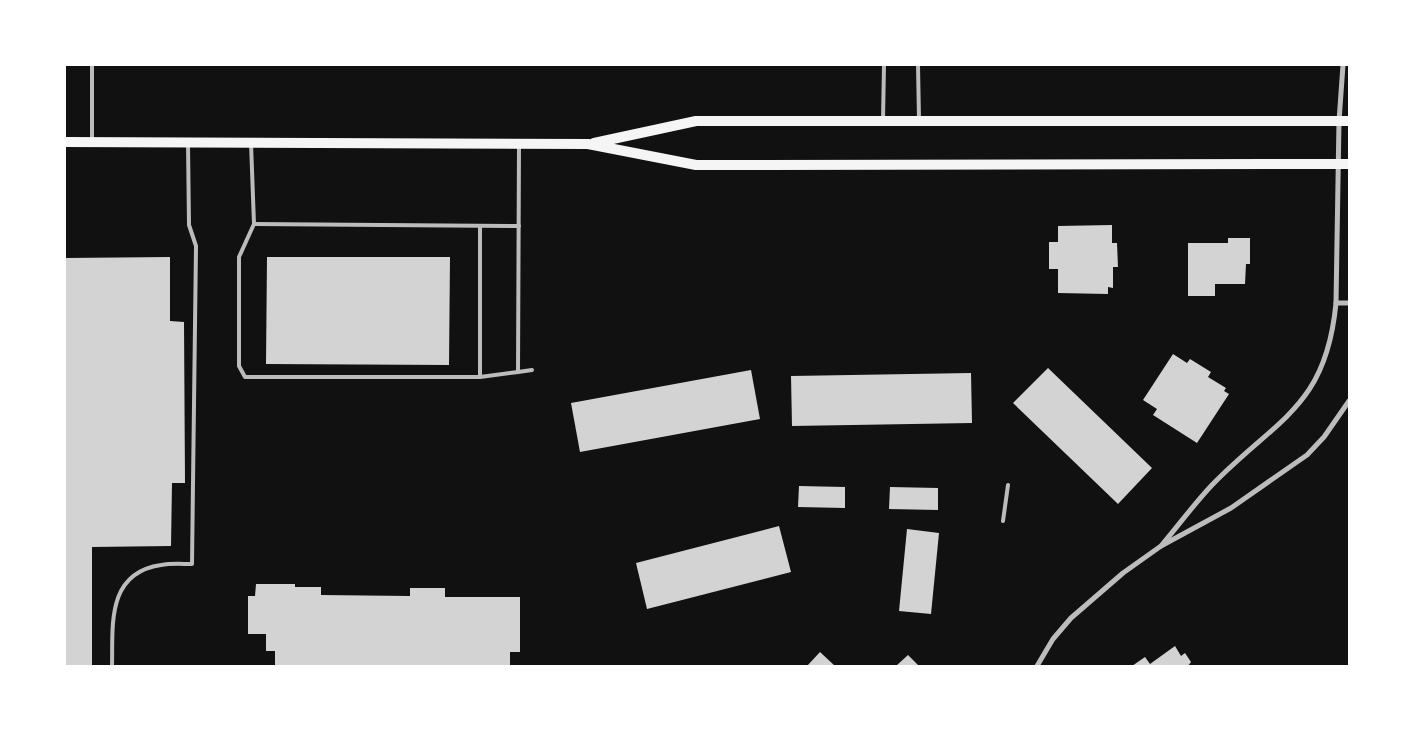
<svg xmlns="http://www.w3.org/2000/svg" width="1414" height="731" viewBox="0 0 1414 731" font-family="'Varela Round',sans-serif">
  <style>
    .building { fill: #d3d3d3 }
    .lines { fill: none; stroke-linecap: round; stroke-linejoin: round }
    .service { stroke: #bcbcbc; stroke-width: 4 }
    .minor { stroke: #bcbcbc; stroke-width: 5 }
    .secondary { stroke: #f5f5f5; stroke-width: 10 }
  </style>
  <rect width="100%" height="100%" fill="#111"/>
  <g class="building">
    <polygon points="1112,225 1112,243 1117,243 1118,267 1113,267 1113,288 1108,287 1108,294 1058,293 1058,269 1049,269 1049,242 1058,242 1058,226"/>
    <polygon points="1228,238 1250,238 1250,264 1246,264 1245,284 1215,284 1215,296 1188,296 1188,243 1228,243"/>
    <polygon points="170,257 170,321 184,322 185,483 172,483 171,546 92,547 92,666 65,666 65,258"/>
    <polygon points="267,257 450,257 449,365 266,364"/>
    <polygon points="1173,354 1187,363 1190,359 1211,372 1208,377 1226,388 1224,391 1229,394 1197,443 1153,415 1157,409 1143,400"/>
    <polygon points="1048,368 1152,468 1118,504 1013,403"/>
    <polygon points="751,370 760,419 580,452 571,403"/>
    <polygon points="971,373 972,423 792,426 791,376"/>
    <polygon points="799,486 845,487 845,508 798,507"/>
    <polygon points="890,487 938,488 938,510 889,509"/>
    <polygon points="779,526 791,572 647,609 636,563"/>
    <polygon points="907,529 939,533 931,614 899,611"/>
    <polygon points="256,584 295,584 295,587 321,587 321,595 410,596 410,588 445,588 445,597 520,597 520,652 510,652 510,666 275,666 275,651 266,651 266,634 248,634 248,596 255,596"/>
    <polygon points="1175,646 1181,656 1185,653 1191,662 1188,666 1132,666 1145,657 1150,664"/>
    <polygon points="820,652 835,666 807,666"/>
    <polygon points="908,655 919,666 896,666"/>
  </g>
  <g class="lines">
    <g class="service">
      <polyline points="92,65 92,140"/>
      <polyline points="918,65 919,119"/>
      <polyline points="883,120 884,65"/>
      <polyline points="251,143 254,224 239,257 239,366 245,377 480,377 518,372 519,144"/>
      <polyline points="254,224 519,226"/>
      <polyline points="480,226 480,377"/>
      <polyline points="518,372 532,370"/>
      <polyline points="1003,521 1008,485"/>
      <path d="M112,666c1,-40 -6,-93 49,-101 10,-2 21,-1 31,-1l4,-318 -7,-21 -1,-82"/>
    </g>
    <g class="minor">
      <polyline points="1336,303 1349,303"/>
      <path d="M1161,546c17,-20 33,-42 51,-61 65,-67 114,-77 124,-182l3,-182 4,-56"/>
      <polyline points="1037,666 1053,639 1071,618 1123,573 1161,546 1231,508 1307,455 1324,437 1349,401"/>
    </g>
    <g class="secondary">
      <polyline points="65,142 588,144 696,165 1349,164"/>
      <polyline points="594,143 696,121 1349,121"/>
    </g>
  </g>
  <rect width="1414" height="731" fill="none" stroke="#ffffff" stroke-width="132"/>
</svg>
